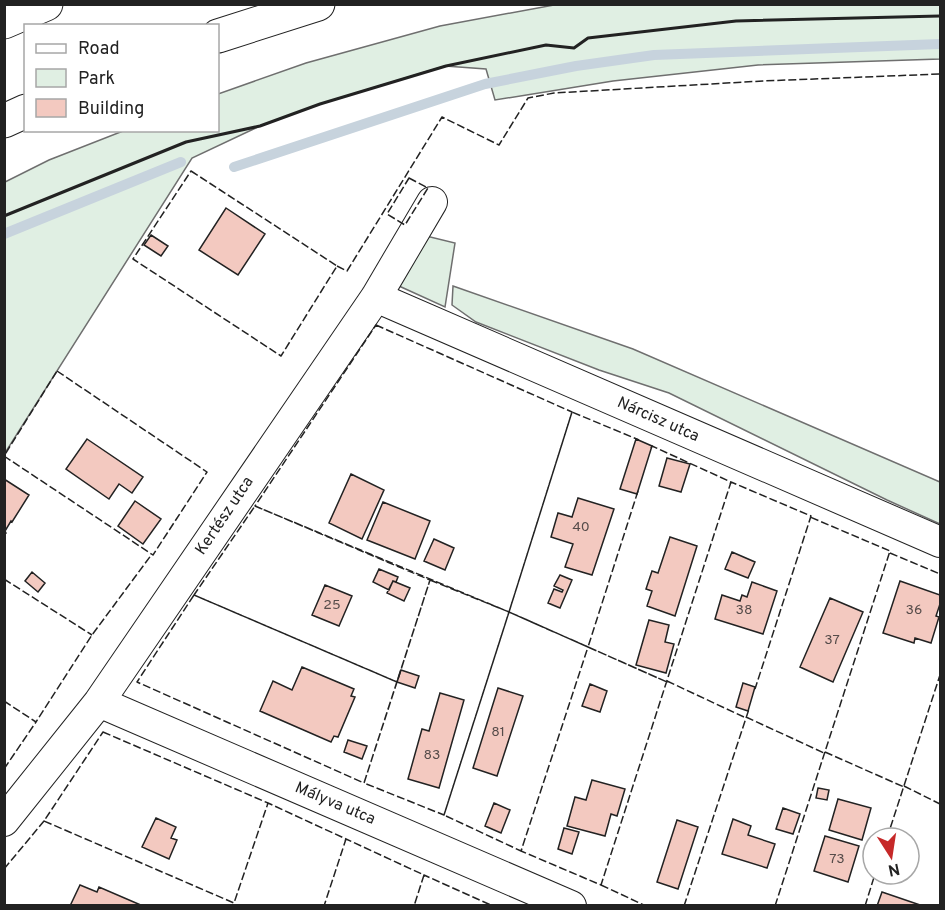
<svg xmlns="http://www.w3.org/2000/svg" width="945" height="910" font-family="Overpass,sans-serif">
<style>
.green{fill:#e0efe3;stroke:#6f6f6f;stroke-width:1.5}
.lines{fill:none;stroke-linecap:round;stroke-linejoin:round}
.stream{stroke:#c7d3dd;stroke-width:10}
.building{fill:#f3c9c0;stroke:#222;stroke-width:1.5}
.street-casing{stroke:#222;stroke-width:32}
.highway-casing{stroke:#222;stroke-width:35}
.street{stroke:#fff;stroke-width:30}
.highway{stroke:#fff;stroke-width:33}
.fence{stroke:#222;stroke-width:1.5;stroke-dasharray:8 3;stroke-linecap:butt}
.wall{stroke:#222;stroke-width:3}
.labels{text-anchor:middle;dominant-baseline:central;stroke-width:4.5;stroke-linejoin:round;paint-order:stroke}
.number-label{font-size:14px;fill:#564c4a}
.street-label{font-size:16px;fill:#222;stroke:#fff}
</style>
<rect width="100%" height="100%" fill="#fff"/>
<path class="green" d="M554,5h386v54l-182,6 -145,16 -118,19 -9,-31 -41,-3 -125,38 -60,22 -68,32 -187,295v-271l44,-22 74,-29 95,-1v-36l88,-31 134,-37z
M418,234l37,9 -10,64 -46,-21z
M453,286l180,63 307,133v42l-53,-24 -218,-107 -70,-23 -123,-48 -24,-17z"/>
<g class="lines">
<path class="stream" d="M234,167l251,-83 91,-18 78,-11 286,-11
M4,234l177,-72"/>
</g>
<path class="building" d="M226,208l39,26 -27,41 -39,-25z
M151,235l17,11 -7,10 -17,-11z
M87,439l56,38 -11,16 -13,-9 -10,15 -43,-30z
M636,439l16,7 -15,48 -17,-5z
M667,458l23,6 -9,28 -22,-6z
M351,474l33,16 -22,49 -33,-16z
M4,479l25,16 -17,27 -1,-1 -6,10 1,2 -2,2z
M578,498l36,11 -22,66 -27,-8 8,-23 -22,-7 7,-24 14,4z
M135,501l26,18 -18,25 -25,-18z
M383,502l47,19 -15,38 -48,-19z
M670,537l27,9 -22,70 -28,-10 5,-15 -6,-2 6,-18 6,2z
M434,539l20,9 -9,22 -21,-9z
M732,552l23,10 -7,16 -23,-9z
M379,569l19,8 -2,5 -3,-1 -4,9 -16,-8z
M32,572l13,11 -7,9 -13,-11z
M560,575l12,5 -12,28 -12,-5 6,-14 8,3 1,-2 -9,-4z
M393,581l17,7 -6,13 -17,-8z
M900,581l40,14v9l-4,12 3,1 -8,26 -16,-5 -1,5 -31,-10z
M752,582l25,9 -14,43 -48,-15 7,-24 18,6 2,-6 5,2z
M325,585l27,11 -13,30 -27,-11z
M830,598l33,14 -30,70 -33,-15z
M649,620l20,5 -4,17 9,2 -8,29 -30,-8z
M302,667l52,22 -3,7 4,1 -17,40 -4,-1 -3,6 -71,-31 13,-30 19,9z
M401,670l18,6 -4,12 -18,-6z
M743,683l12,4 -7,24 -12,-4z
M590,684l17,7 -7,21 -18,-6z
M498,688l25,8 -26,80 -24,-8z
M440,693l24,7 -25,88 -31,-9 14,-50 7,2z
M348,740l19,6 -5,13 -18,-7z
M592,780l33,9 -8,27 -6,-2 -6,22 -38,-10 8,-29 11,3z
M818,788l11,2 -2,10 -11,-2z
M838,799l33,9 -9,32 -33,-10z
M494,803l16,7 -9,23 -16,-7z
M783,808l17,6 -7,20 -17,-5z
M156,818l20,9 -5,11 6,2 -8,19 -27,-12z
M733,819l18,7 -3,9 27,9 -8,24 -45,-14z
M677,820l21,7 -20,62 -21,-7z
M564,828l15,4 -7,22 -14,-5z
M825,836l34,10 -11,36 -34,-11z
M80,885l17,7 2,-5 44,19h-73z
M882,892l41,14h-46z"/>
<g class="lines">
<g class="street-casing">
<path id="street" d="M376,297l564,245
M99,702l472,204
M4,821l95,-119 277,-405 56,-95"/>
</g>
<g class="highway-casing">
<path id="highway" d="M4,22l42,-18
M218,36l100,-32
M4,121l22,-10"/>
</g>
<use href="#street" class="street"/>
<use href="#highway" class="highway"/>
<path class="fence" d="M191,171l146,95 -56,90 -148,-97z
M409,178l19,10 -23,37 -18,-11z
M337,266l10,5 95,-154 57,28 29,-47 26,-5 209,-12 177,-7
M376,325l196,87 -63,200 -254,-106z
M57,371l150,101 -54,83 -149,-99z
M651,448l1,-2 79,36 -130,403 -80,-34 67,-204 79,35
M730,484l1,-2 80,34 -56,173
M638,491l-50,156 79,35
M255,506l175,74 -33,102 -203,-87z
M890,553l50,21
M4,579l88,56
M430,580l79,32 -65,203 -80,-32z
M194,595l203,87 -33,101 -227,-101z
M588,647l-79,-35 63,-200 67,28
M667,681l79,37
M4,701l32,21 56,-87 60,-81
M746,717l78,36
M103,732l165,71 -34,100 -190,-82z
M825,752l79,35
M4,769l32,-47
M904,786l36,18
M267,806l1,-3 78,36 -22,67
M887,838l53,-163
M345,841l1,-2 78,36 -10,31
M522,849l-1,2 -77,-36 65,-203 79,35
M4,869l40,-48 2,1
M424,877v-2l69,31
M601,885l45,21
M684,906l65,-197
M775,906l115,-355 -80,-34
M865,906l10,-32"/>
<path class="wall" d="M4,216l182,-74 74,-16 60,-22 126,-38 100,-21 28,3 14,-10 148,-17 204,-5"/>
</g>
<g class="labels">
<g class="number-label">
<text x="581" y="527">40</text>
<text x="332" y="605">25</text>
<text x="744" y="610">38</text>
<text x="914" y="610">36</text>
<text x="832" y="640">37</text>
<text x="498" y="732">81</text>
<text x="432" y="755">83</text>
<text x="837" y="859">73</text>
</g>
<g class="street-label">
<text transform="translate(658 420) rotate(24)">Nárcisz utca</text>
<text transform="translate(225 516) rotate(-56)">Kertész utca</text>
<text transform="translate(335 804) rotate(23)">Mályva utca</text>
</g>
</g>
<rect width="945" height="910" fill="none" stroke="#222222" stroke-width="12"/>
<rect x="24" y="24" width="195" height="108" fill="#ffffff" stroke="#a7a7a7" stroke-width="1.5"/>
<rect x="36" y="44" width="30" height="9" fill="#ffffff" stroke="#a7a7a7" stroke-width="1.5"/>
<text x="78" y="54" font-size="18" fill="#222222">Road</text>
<rect x="36" y="69" width="30" height="18" fill="#e0efe3" stroke="#a7a7a7" stroke-width="1.5"/>
<text x="78" y="84" font-size="18" fill="#222222">Park</text>
<rect x="36" y="99" width="30" height="18" fill="#f3c9c0" stroke="#a7a7a7" stroke-width="1.5"/>
<text x="78" y="114" font-size="18" fill="#222222">Building</text>
<g transform="translate(891 856) rotate(168)"><circle r="28" fill="#ffffff" stroke="#a7a7a7" stroke-width="1.5"/>
<path d="M0-4.5L10 22L0 15L-10 22Z" fill="#c62828"/>
<text y="-9" font-size="16" font-weight="bold" text-anchor="middle" fill="#222222">N</text>
</g>
</svg>
